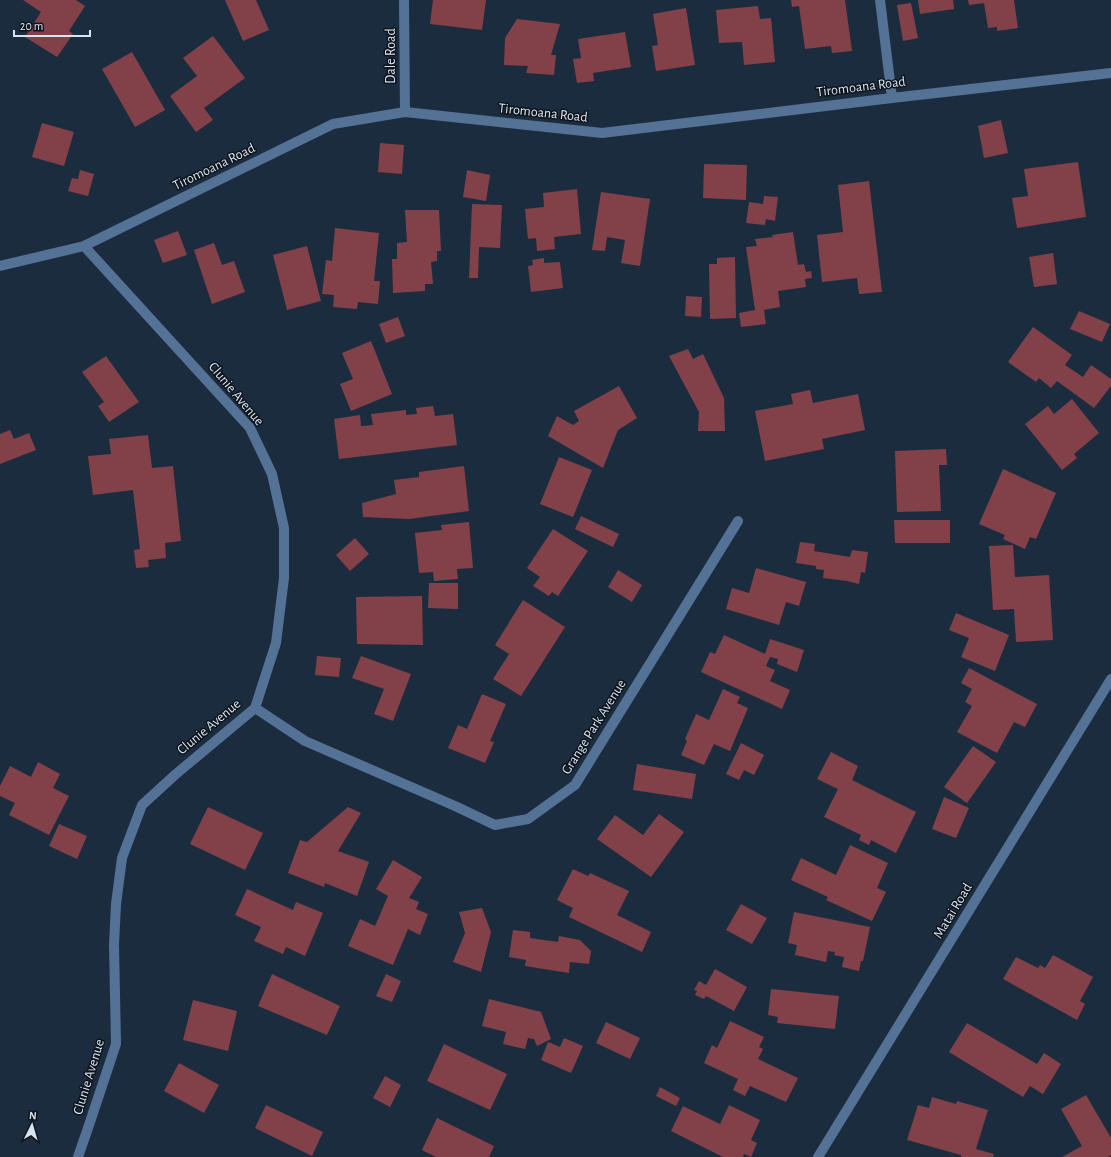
<svg xmlns="http://www.w3.org/2000/svg" width="1111" height="1157" font-family="'Alegreya Sans',sans-serif">
<style>
.building{fill:#824149}
.lines{fill:none;stroke-linecap:round;stroke-linejoin:round}
.minor{stroke:#537296;stroke-width:10}
.labels{text-anchor:middle;dominant-baseline:central;stroke-width:3;stroke-linejoin:round;paint-order:stroke}
.street-label{font-size:14px;fill:#d8e3f0;stroke:#0d141c}
</style>
<rect width="100%" height="100%" fill="#1c2c3f"/>
<path class="building" d="M23,0h53l9,6 -16,25 4,3 -16,23 -32,-20 16,-25z
M225,0h31l13,30 -26,11z
M433,0h53l-4,30 -52,-6z
M791,0h54l7,51 -20,2 -1,-7 -26,3 -6,-43 -7,1z
M918,0h35l1,9 -34,5z
M968,0h46l4,28 -21,3v-4l-9,1 -4,-25 -15,2z
M911,3l7,35 -15,3 -6,-36z
M758,6l2,13 11,-1 4,44 -31,3 -2,-23 -23,1 -3,-33z
M686,8l9,57 -39,6 -4,-25 6,-1 -5,-31z
M517,19l43,5 -9,31h5l-2,20 -28,-2 2,-7 -24,-1 1,-27z
M625,32l6,35 -38,6 1,8 -17,2 -4,-24 8,-1 -3,-19z
M213,36l32,42 -41,30 9,12 -17,12 -26,-36 27,-20 -14,-18z
M132,52l33,58 -30,17 -33,-58z
M1001,120l7,33 -24,5 -6,-32z
M42,123l32,9 -10,34 -32,-9z
M380,143l24,2 -2,29 -24,-2z
M1078,162l8,55 -69,11 -5,-30 16,-2 -4,-27z
M704,164l43,1 -1,35 -43,-2z
M80,170l14,4 -6,22 -20,-5 4,-13 6,1z
M467,170l23,5 -4,26 -23,-4z
M869,181l13,111 -23,2 -2,-16 -35,4 -5,-47 26,-3 -5,-47z
M577,189l4,45 -27,3 1,12 -18,2 -1,-13 -8,1 -3,-30 19,-2 -1,-14z
M601,192l49,7 -10,67 -19,-3 4,-23 -18,-3 -2,14 -13,-1z
M764,196l14,1 -3,24 -9,-2 -1,6 -19,-2 3,-21 14,2z
M472,204l30,1 -2,43 -21,-1 -1,31h-9z
M405,210h34l2,41h-4v10l-6,1 2,22h-8v7l-32,2 -1,-34h5v-16l10,-1z
M335,228l44,5 -5,48h6l-2,23 -20,-2 -1,7 -24,-2 1,-12 -12,-1 4,-34 6,1z
M178,231l9,24 -24,8 -9,-23z
M793,232l5,33 6,-1 2,8 5,-1 1,7 -7,1 1,8 -28,4 2,16 -16,3 2,14 -25,3 -2,-14 16,-3 -9,-63 11,-1 -2,-7 18,-2 -1,-2z
M214,243l8,22 12,-4 11,31 -33,12 -18,-54z
M307,246l14,55 -34,9 -14,-55z
M1053,253l4,31 -23,3 -5,-30z
M735,257l1,61 -26,1 -1,-55h8v-6z
M544,258v5l16,-1 3,26 -32,4 -3,-26 5,-1 -1,-5z
M686,296l16,1 -1,20 -16,-1z
M1079,311l31,13 -8,18 -32,-13z
M398,317l7,19 -19,7 -7,-19z
M1033,327l39,28 -7,10 18,12 8,-12 20,14v7l-17,22 -37,-27 -6,7 -12,-10 -3,4 -28,-20z
M371,341l21,53 -41,17 -11,-27 13,-5 -11,-26z
M688,349l5,10 10,-5 21,44 1,33h-27l1,-19 -30,-56z
M106,356l33,46 -30,20 -11,-16 6,-4 -22,-30z
M619,386l18,32 -19,12 -15,38 -55,-32 9,-20 16,9 6,-4 -5,-10z
M810,390l3,13 45,-9 7,36 -43,9 2,10 -59,12 -10,-50 38,-7 -2,-10z
M1072,399l27,34 -25,21 3,4 -15,12 -37,-46 23,-18 6,8z
M433,406l2,10 18,-2 4,31 -118,14 -5,-40 26,-4 1,11 12,-1 -2,-11 35,-4v5l11,-1 -1,-6z
M10,430l4,9 15,-6 7,17 -36,14v-30z
M148,435l4,33 21,-2 8,75 -16,2 1,15 -18,2 1,7 -13,1 -2,-18 6,-1 -7,-59 -40,5 -5,-39 23,-2 -2,-15z
M946,449l1,16h-8l2,46 -44,1 -2,-61z
M559,457l33,13 -19,47 -33,-13z
M464,466l5,45 -60,8 -46,-2 -1,-14 34,-9 -2,-14 25,-3v-5z
M1003,469l53,24 -20,46 -6,-2 -5,12 -22,-10 2,-4 -26,-11z
M581,516l38,18 -6,13 -38,-18z
M894,520h56v23h-55z
M469,522l4,46 -16,1 1,10 -24,2 -1,-9 -14,1 -4,-40 27,-3 -1,-5z
M553,529l35,22 -30,45 -6,-4 -3,4 -16,-10 7,-9 -13,-9z
M355,538l14,16 -19,17 -14,-16z
M800,542l15,2 -1,7 36,6 2,-7 16,2 -3,21 -4,-1 -2,12 -12,-3 -24,-3 1,-8 -8,-1v-3l-20,-3z
M1013,545l2,32 34,-2 4,65 -37,2 -2,-33 -21,1 -4,-64z
M756,568l50,14 -7,24 -13,-4 -7,23 -53,-16 6,-21 17,5z
M618,570l24,15 -10,17 -24,-15z
M429,583h29v26l-30,-1z
M422,596l1,49 -66,-1 -1,-47z
M523,600l42,27 -44,69 -28,-17 16,-25 -14,-9z
M956,613l53,22 -14,36 -34,-14 8,-19 -20,-8z
M724,635l41,19 5,-15 34,11 -7,22 -20,-8 1,-5 -8,-2 -4,9 9,4 -5,11 20,9 -8,19 -81,-37 9,-20 5,2z
M317,656l24,2 -2,19 -24,-2z
M361,656l50,18 -18,47 -19,-7 10,-25 -32,-11z
M969,668l68,36 -12,23 -11,-5 -17,31 -40,-21 15,-26 -7,-4 7,-13 -11,-6z
M723,689l17,8 -3,6 11,5 -18,43 -16,-7 -10,21 -23,-10 6,-14 -2,-2 11,-25 13,6z
M482,694l24,10 -16,37 4,1 -9,21 -37,-15 10,-23 9,4z
M741,743l23,12 -10,20 -10,-5 -5,10 -13,-6z
M973,746l23,16 -29,41 -23,-16z
M831,752l27,14 -6,14 64,32 -20,41 -25,-13 -2,5 -10,-5 2,-5 -37,-18 14,-28 -21,-10z
M38,762l22,12 -7,14 16,8 -20,39 -40,-20 6,-12 -15,-7v-10l10,-20 21,11z
M637,764l59,10 -4,25 -59,-9z
M944,797l25,11 -13,30 -24,-9z
M208,807l55,26 -18,37 -55,-26z
M348,807l13,6 -23,38 31,11 -12,34 -32,-13 -1,4 -36,-14 12,-33 7,2z
M659,814l25,18 -33,45 -54,-38 18,-24 28,20z
M59,824l28,12 -10,23 -28,-13z
M850,845l38,18 -11,25 9,4 -14,29 -46,-21 2,-3 -37,-17 10,-22 35,17z
M393,860l29,17 -13,21 10,4 -3,7 12,5 -8,21 -12,-6 -15,36 -45,-19 12,-27 15,7 13,-30 -12,-7z
M573,869l15,7 2,-3 39,18 -12,24 34,17 -9,20 -73,-35 4,-9 -16,-8z
M247,889l46,21 3,-8 27,11 -18,43 -19,-9 -3,7 -29,-13 7,-14 -26,-12z
M741,904l26,14 -15,26 -26,-14z
M482,908l9,24 -10,40 -28,-10 12,-29 -6,-21z
M794,912l76,15 -7,34h-2l-2,10 -17,-4 2,-10 -10,-2 1,-3 -7,-1 -2,11 -31,-7 2,-10 -9,-2z
M513,930l17,2v6l28,4 1,-6 21,4 11,11 -2,13 -19,-2 -1,11 -44,-7 1,-6 -17,-3z
M1053,955l40,22 -13,24 5,3 -8,16 -74,-41 13,-22 22,11 2,-3 5,3z
M715,969l32,18 -13,24 -28,-15 -2,3 -9,-4 2,-4 -3,-1 5,-9 7,4z
M272,974l68,32 -13,29 -69,-29z
M386,974l15,7 -9,21 -16,-6z
M771,989l68,7 -4,33 -58,-6 1,-6 -10,-2z
M489,999l52,13 10,27 -14,7 -3,-7 -6,-1 -3,11 -22,-5 3,-12 -24,-6z
M193,1000l44,11 -9,40 -45,-11z
M730,1021l34,16 -5,10 4,2 -5,10 40,19 -12,24 -36,-16 -5,10 -12,-6 5,-11 -34,-16 8,-18 5,3z
M606,1022l34,16 -10,21 -34,-16z
M967,1023l70,41 7,-11 17,11 -18,30 -13,-8 -7,11 -74,-45z
M564,1038l19,8 -12,27 -30,-13 7,-18 12,5z
M444,1044l63,30 -17,36 -63,-29z
M179,1063l40,22 -15,28 -40,-22z
M385,1076l16,9 -11,22 -17,-9z
M660,1087l20,11 -4,8 -20,-10z
M1086,1095l25,43v17l-3,2h-46l20,-11 -21,-37z
M932,1097l24,7 1,-3 31,9 -12,39 18,5 -1,3h-32v-2l-54,-15 11,-35 11,3z
M266,1105l57,27 -11,24 -57,-28z
M729,1105l31,15 -9,20 6,3 -6,14 -7,-3 -1,3h-20l-52,-26 12,-25 37,18z
M437,1118l57,28 -5,11h-53l-14,-7z"/>
<g class="lines">
<path class="minor" d="M404,0l1,112
M880,0l12,98
M0,266l84,-20 249,-122 72,-12 197,21 290,-35 219,-25
M255,708l50,33 150,65 40,19 33,-6 47,-34 163,-264
M78,1157l10,-29 28,-84 -2,-99 2,-41 6,-46 20,-53 34,-31 79,-66 21,-65 8,-65v-50l-12,-54 -22,-46 -166,-182
M818,1157l293,-478"/>
</g>
<g class="labels">
<g class="street-label">
<text transform="translate(391 56) rotate(-90)">Dale Road</text>
<text transform="translate(861 87) rotate(-7)">Tiromoana Road</text>
<text transform="translate(543 113) rotate(6)">Tiromoana Road</text>
<text transform="translate(214 167) rotate(-26)">Tiromoana Road</text>
<text transform="translate(236 394) rotate(50)">Clunie Avenue</text>
<text transform="translate(209 727) rotate(-40)">Clunie Avenue</text>
<text transform="translate(594 727) rotate(-58)">Grange Park Avenue</text>
<text transform="translate(953 911) rotate(-59)">Matai Road</text>
<text transform="translate(89 1077) rotate(-73)">Clunie Avenue</text>
</g>
</g>
<g transform="translate(32 1125) rotate(5)" stroke="#0d141c" stroke-width="3" paint-order="stroke">
<path d="M0-3L7 15L0 10L-7 15Z" fill="#d8e3f0"/>
<text y="-6" font-size="11" font-weight="bold" text-anchor="middle" fill="#d8e3f0">N</text>
</g>
<path d="M14 30v6h76v-6" fill="none" stroke="#d8e3f0" stroke-width="2"/>
<text x="20" y="30" font-size="12" fill="#d8e3f0" stroke="#0d141c" stroke-width="3" paint-order="stroke">20 m</text>
</svg>
